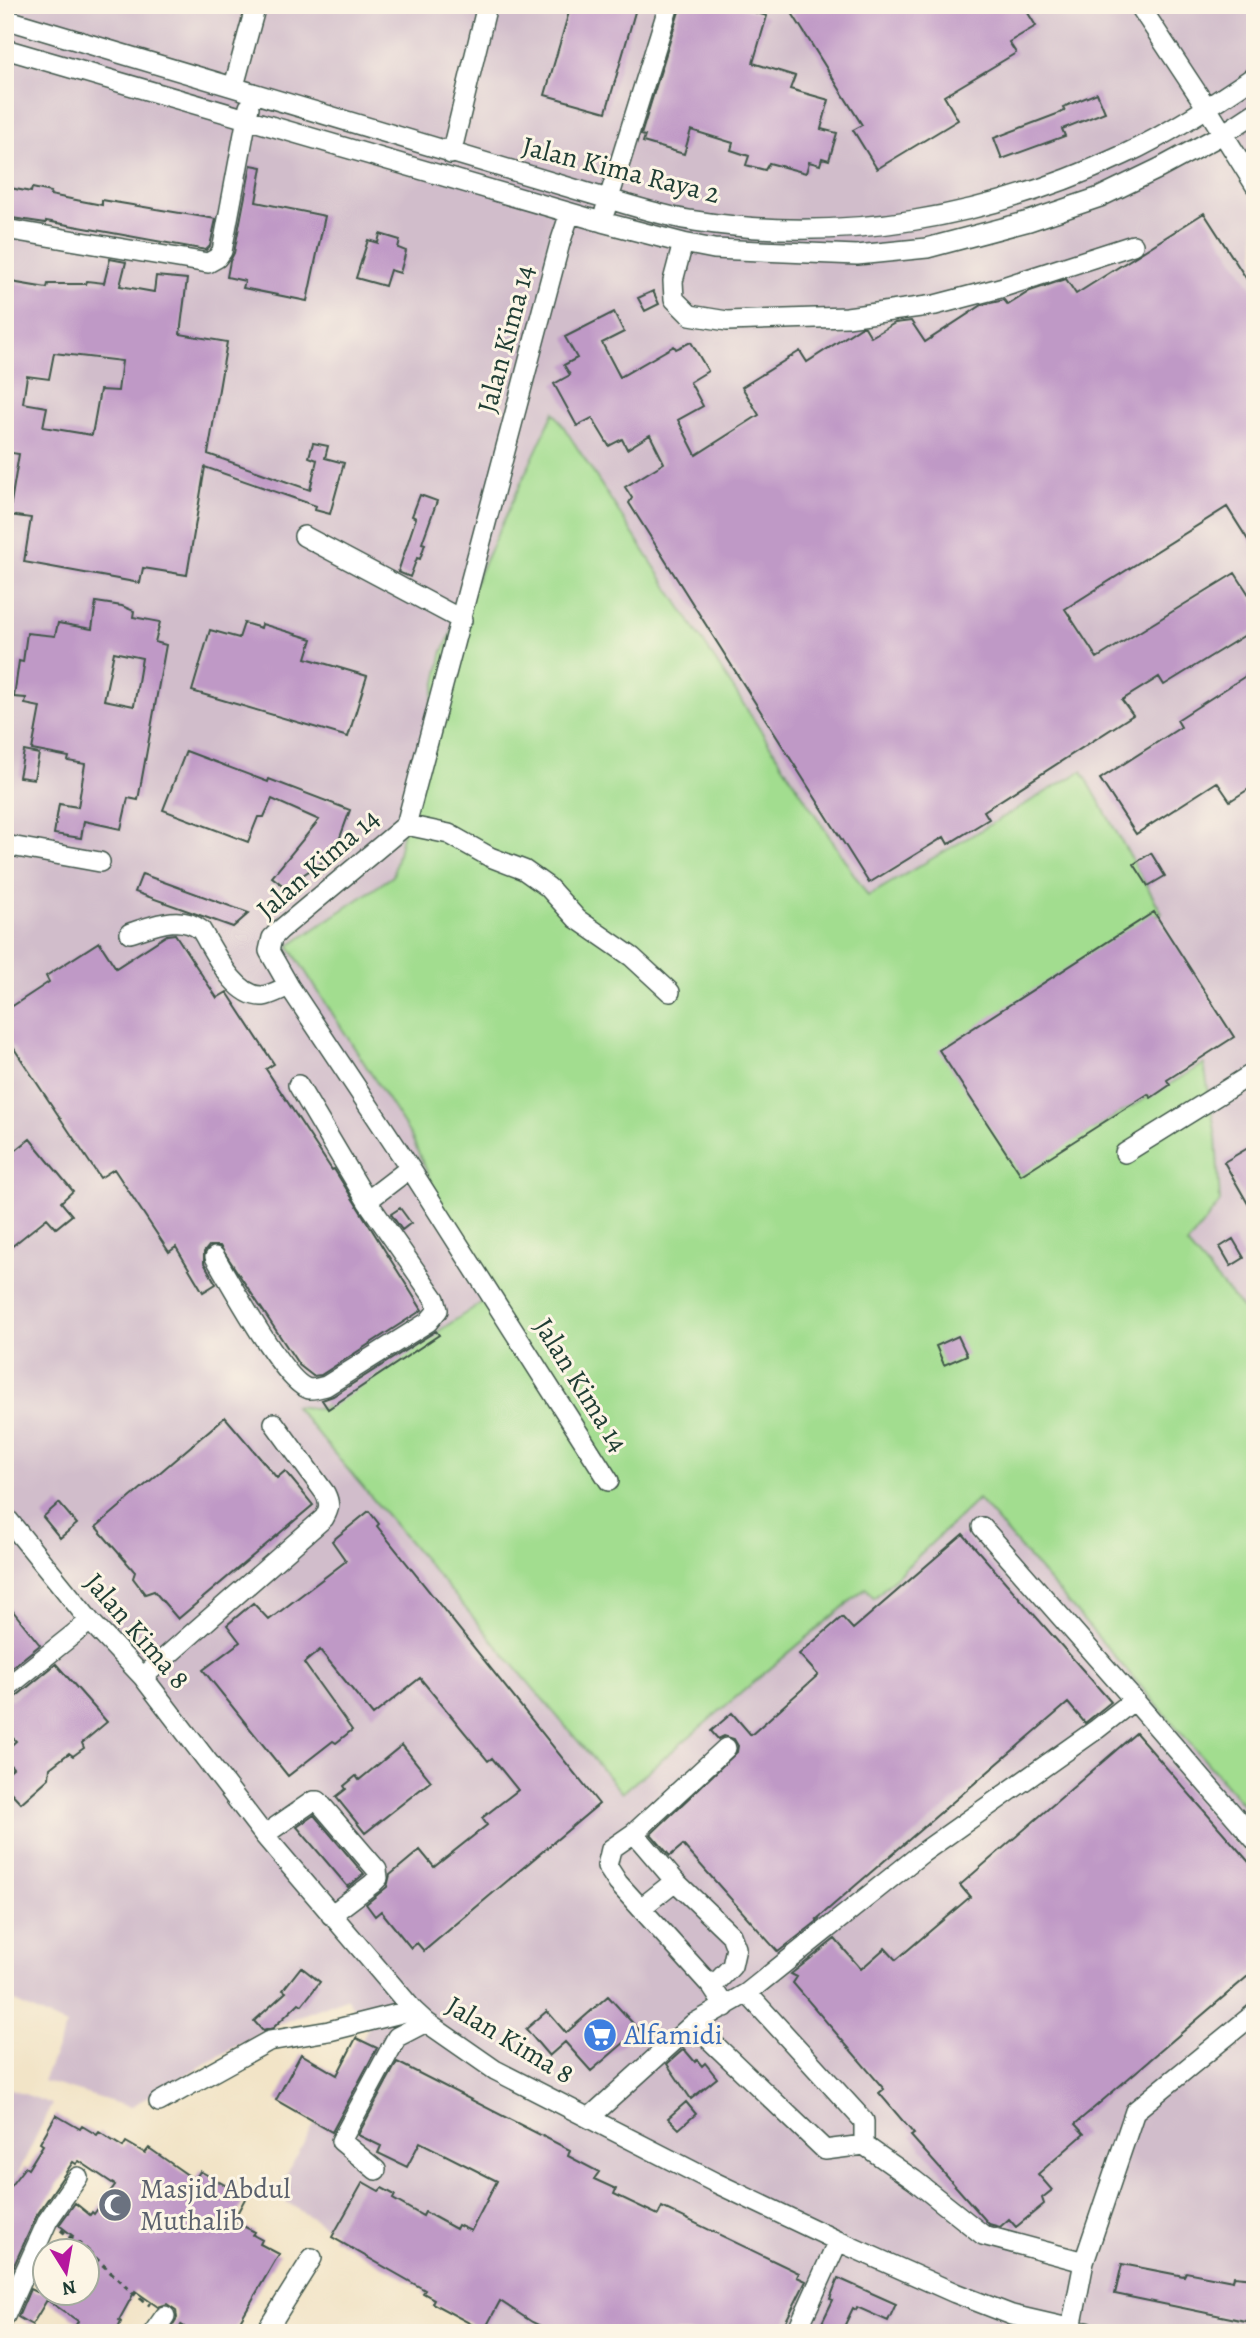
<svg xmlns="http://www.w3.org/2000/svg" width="1260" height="2338" font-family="Alegreya,serif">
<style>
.industrial{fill:#d1bdcb}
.green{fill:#a2dd8f;stroke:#608d62;stroke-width:2}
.building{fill:#bf99c6;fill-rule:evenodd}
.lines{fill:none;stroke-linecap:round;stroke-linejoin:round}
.minor-casing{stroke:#3f564a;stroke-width:22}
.path{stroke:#3f564a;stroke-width:3.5;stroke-dasharray:5 5;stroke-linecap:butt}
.minor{stroke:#fff;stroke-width:19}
.labels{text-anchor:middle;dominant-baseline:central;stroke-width:6;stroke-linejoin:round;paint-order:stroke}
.street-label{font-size:28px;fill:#1f3d34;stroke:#fcf5e5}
.shop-label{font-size:28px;fill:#366cbe;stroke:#fcf5e5;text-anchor:start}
.worship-label{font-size:28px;fill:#5b616d;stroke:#fcf5e5;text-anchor:start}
</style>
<rect width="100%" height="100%" fill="#fcf5e5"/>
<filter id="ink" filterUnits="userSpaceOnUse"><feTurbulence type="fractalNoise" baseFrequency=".0143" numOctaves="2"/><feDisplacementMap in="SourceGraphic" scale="14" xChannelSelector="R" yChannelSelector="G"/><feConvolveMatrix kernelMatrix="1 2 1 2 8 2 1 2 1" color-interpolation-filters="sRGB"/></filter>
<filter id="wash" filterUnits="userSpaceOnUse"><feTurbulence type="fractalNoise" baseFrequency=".00686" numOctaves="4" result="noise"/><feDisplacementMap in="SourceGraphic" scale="28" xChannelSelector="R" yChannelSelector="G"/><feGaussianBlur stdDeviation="1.57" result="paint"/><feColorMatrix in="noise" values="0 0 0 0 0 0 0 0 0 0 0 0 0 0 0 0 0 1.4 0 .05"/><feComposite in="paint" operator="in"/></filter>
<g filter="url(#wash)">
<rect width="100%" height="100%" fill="#f2e4c7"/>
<path class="industrial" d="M5,5h1250v1318l-68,-78 17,-181 -179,106 56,-399 -213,125 -314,-483 -111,238 -50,225 -104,70 122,190 73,165 -163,108 -26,-2 571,181 8,10 104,-100 277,320v515h-760l-220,-138 93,-167 -22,-30 -80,31 -136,78 -87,-26 24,-56 -62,-27z
M5,2087l47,17 -47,96z"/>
<path class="green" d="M554,412l314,484 214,-125 80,142 -211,130 74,126 179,-105 12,73 4,65 -33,43 68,78v495l-277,-319 -104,99 -8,-10 -244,205 -328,-387 27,3 163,-108 -73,-165 -122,-190 104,-70 50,-225z"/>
<g id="blocks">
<path class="building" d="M571,5h66l-31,107 -61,-17z
M681,5h51l35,11 -14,47 42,13 -5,13 39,11 -8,29 16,4 -8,27 -7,-2 -2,7 -11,-3 -3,11 -37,-10 -4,7 -19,-5 3,-9 -18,-6 2,-7 -42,-13 -7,24 -41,-12 2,-6 -4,-1z
M787,5h236l13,21 -27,16 7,11 -72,43 14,24 -81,49 -24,-39 9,-5z
M1097,93l8,19 -43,17 3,7 -63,23 -8,-21 71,-27 -2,-4z
M251,165l11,2 -6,35 69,14 -18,85 -64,-13 2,-7 -18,-4 3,-16 4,-8z
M5,187l26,5 1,-4 19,4 -1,3 52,10v-5l114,19 -6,27 -4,4 -160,-29v2l-41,-6z
M1204,213l51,79v259l-28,-44 -162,102 32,49 138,-85 20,31v25l-91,56 -5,-8 -37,23 11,15 -149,96 5,8 -41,25 -4,-7 -75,46 -240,-380 3,-5 -7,-11 39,-24 -14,-28 -23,14 -5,-10 -13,7 -17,-28 -15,8 -23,-42 16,-9 -6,-10 13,-7 -12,-21 49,-25 10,20 -22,11 18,34 54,-31 2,3 15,-7 17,29 -18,11 13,24 -25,14 18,35 63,-40 -17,-28 58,-36 7,11 54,-35h4l6,10 24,-14 16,-2 14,21 57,-37 22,-5 4,5 22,-14 36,-12 10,15z
M380,234l20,6 -2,8 8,3 -6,22 -10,-3 -5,16 -29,-8 12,-38 10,3z
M110,259l16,3 -6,24 34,6 2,-16 31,3 -7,55 47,8 -19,112 102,36 7,-30 -8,-3 4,-14 15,3 -3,12 19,5 -14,51 -15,-4 1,-4 -111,-39 -18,108 -44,-7 -3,15 -116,-21 7,-44 -22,-3 10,-61 -14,-2v-171l42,7 1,-4h38l1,-3 17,2zM54,353l68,8 -4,30 -18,-1 -8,45 -49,-8 4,-20 -24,-4 4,-27 22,3z
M653,291l6,13 -14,7 -7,-13z
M420,495l17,6 -15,42 3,1 -5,15 -3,-1 -7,19 -12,-5 18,-54 -4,-2z
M96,602l26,4 12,5 -1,6 27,5 -5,20 11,3 -28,155 -10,-2 -7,31 -37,-8 -3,17 -27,-4 5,-30 19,3 7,-43 -17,-3 1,-4 -37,-7 8,-43 -15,-3 1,-6 -12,-1 5,-36 4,1 4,-29 28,3 3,-13 34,6zM114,652l28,6 -8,48 -30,-6z
M244,623l17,5 1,-4 50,15 -6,19 61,18 -19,61 -156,-46 18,-61 29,8z
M1255,670v115l-25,16 -13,-19 -81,52 -36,-55 81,-52 -4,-7z
M24,751l15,3 -5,25 -15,-2z
M186,751l82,31 1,-3 81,31 -16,44 -49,33 -13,-10 47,-57 -47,-21 -8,18h-6l-10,25 -85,-32z
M1151,853l14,23 -17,10 -14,-22z
M142,874l107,39 -16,14 -98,-35z
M1154,912l80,125 -67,43 3,5 -19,13 -3,-4 -127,81 -82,-125z
M175,934l42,64 10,-6 47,72 -8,5 66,101 2,-1 88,141 -101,65 -8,1 -14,-11 -79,-119h-11l-5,6v11l12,21 -13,8 -27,-45 -7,5 -55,-83 -14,9 -95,-143v-24l44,-29 -3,-6 53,-34 17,26 51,-33z
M30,1139l43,52 -12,11 11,13 -16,13 -9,-10 -42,34v-93z
M1255,1144v72l-31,-54z
M400,1208l11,15 -9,7 -11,-16z
M1233,1239l11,19 -13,8 -11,-19z
M436,1331l3,4 -111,74 -6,-9 11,-4z
M958,1336l9,19 -23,10 -8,-19z
M225,1417l52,61 8,-7 28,34 -135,114 -24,-28 -9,3 -12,-16 2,-6 -39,-45z
M59,1503l18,21 -17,14 -17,-21z
M369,1511l10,13 -2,2 222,278 -175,147 -7,-8 -6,5 -30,-37 -6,5 -9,-12 21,-17 3,-12 30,-25 14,17 53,-42 -5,-7 36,-28 -26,-32 -4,3 -68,-83 -47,37 -53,-65 -16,13 48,67 -16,13 -3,-2 -45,35 -85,-106 37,-28 -13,-17 26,-22 16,17 77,-59 -14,-20z
M963,1534l148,168 -26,21 -17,-20 -213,183 -38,33 2,1 -41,32 -95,-107 -13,11 -19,-22 86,-82 1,-6 -4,-7 -10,-3 -6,3 -7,-8 21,-18 19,22 67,-60 -19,-21 43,-37 11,12z
M5,1601l35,44 -35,28z
M56,1664l51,58 -25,21 2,5 -11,8 -4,-3 -19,15 -1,10 -28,25 -16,-17v-11l8,-7 -8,-9v-8l11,-10 -11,-11v-29l8,-2z
M1136,1733l119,136v101l-180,154 9,10 -46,40 14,16 -10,8 2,6 -28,23 -7,-8 -9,8 -11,-3 -78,-88 3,-2 -35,-41 5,-4 -91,-106 4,-6 -6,-3 44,-35 26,30 24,-21 11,12 74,-63 -10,-12z
M402,1745l29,36 -66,52 -29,-36 10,-8 -2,-3 12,-10 3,4z
M314,1815l50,59 -16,13 -51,-60z
M301,1967l19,15 -18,23 -3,-2 -26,25 -10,3 -9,-10 32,-29 -3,-2z
M608,1996l31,34 -48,41 -26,-29 -16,14 -23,-27 21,-18 19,22z
M356,2038l21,10 -45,84 -56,-32 25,-46 36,21z
M684,2049l11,13 2,-2 5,6 3,-3 12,15 -26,21 -24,-35z
M397,2062l173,88 -2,6 31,16 -5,7 22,10 -2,5 44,21 4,-8 137,66 -2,4 9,4 -26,52h-225l-23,-11 -32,-21 -16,30 -52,-28 2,-4 -11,-6 2,-3 -93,-53 31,-55 16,9 3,-3 13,7 -2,4 30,17 2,-4 31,17 2,-4 13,6 26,-50 -77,-39 -13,25 -29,-14 3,-7 -23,-11z
M686,2102l10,12 -17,15 -11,-11z
M56,2115l24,14 2,-3 15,9 2,-3 24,15 3,-5 19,11 4,-5 46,32 5,-9 46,26 -13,24 22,11 -2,3 9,5 -2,4 19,10 -46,79h-65l9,-15 -1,-8 -9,-6 -9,3 -23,-16 -16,29 2,2 -5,11h-44l6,-12 -31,-21 -15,25 -14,-8 12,-28 6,3h52v-42h-26l11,-14 -14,-11 16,-22 15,12 2,-3 2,2 21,-29 -36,-24 -3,3 -3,-2 -36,53 -32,70v-92l20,-26 3,2 15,-24 -3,-2z
M1122,2264l62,12 2,-4 47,9 1,-5 21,2v45l-140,-29z
M838,2278l58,26 -8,17 -31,-14 -1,3 -3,-2 -12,25h-24l16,-33 -3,-1z"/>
</g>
</g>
<g filter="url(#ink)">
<use href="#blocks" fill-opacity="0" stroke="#3f564a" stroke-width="2"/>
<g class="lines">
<g class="minor-casing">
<path id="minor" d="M1139,5l68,103 48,77
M5,19l603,180c29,8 58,18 87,22 148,23 293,-3 428,-66 46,-21 90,-51 132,-79
M5,49l597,173 81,21 31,6 143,6 70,-7 102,-27 71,-24 60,-29 63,-34 32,-21
M234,86l22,-81
M451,154l36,-149
M605,211l64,-206
M570,213l-10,30 -154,582 -126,105 -8,8 -3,13 20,35 121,182 199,313
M5,229l203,34 9,-5 5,-7 27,-144
M683,243l-10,38 1,18 16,16 37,6 120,-4 88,-12 65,-17 133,-43
M304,536l158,84
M406,825l43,9 41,23 34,13 24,17 29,32 55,38 38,35
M5,845l95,17
M130,933c23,-7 50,-20 71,-3 13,21 34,68 62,66 8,-1 18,-7 26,-10
M298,1085l69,116
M1125,1153l130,-81
M215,1257c14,23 71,129 95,132 5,0 12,-2 16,-3l102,-64 10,-12 -3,-11 -68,-98 43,-33
M5,1516l85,105 53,56 121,158 149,175 13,12 69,48 219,112 124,59 117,52 57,22 78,18
M982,1527l152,173
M143,1677l181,-159c6,-10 6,-15 1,-25l-51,-70
M5,1689l85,-68
M634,1833l41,48 56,54 5,13 -4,18 -20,21
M264,1835l49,-34h5l59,69 1,8 -6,6 -41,31
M641,1908l34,-27
M747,1993l175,-140 175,-124 37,-29 121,140
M725,2007l-13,-20 -94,-104 -11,-17 4,-17 23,-16 92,-85
M159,2102l110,-61 60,-10 84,-21
M589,2118l104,-94 132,126 39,-5v-24l-117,-128 -54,31
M864,2145l50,35 69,55 101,27
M376,2170l-35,-29 56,-104 29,-15
M5,2316l43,-96 30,-43
M1071,2329l13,-67 51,-151 120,-98
M153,2333l12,-17
M265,2333l47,-75
M796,2333l42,-92"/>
</g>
<path class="path" d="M61,2230l26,20
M88,2251l45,42 17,12
M180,2325l13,8"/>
<use href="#minor" class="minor"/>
</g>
</g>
<defs>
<g id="supermarket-disc" transform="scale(1.75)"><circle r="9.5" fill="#3f7fe0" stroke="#fcf5e5"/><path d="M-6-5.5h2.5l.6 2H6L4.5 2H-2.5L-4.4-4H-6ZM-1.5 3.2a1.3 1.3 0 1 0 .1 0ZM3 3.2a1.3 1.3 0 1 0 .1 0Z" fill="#fff"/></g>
<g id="mosque-disc" transform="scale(1.75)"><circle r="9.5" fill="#6b7280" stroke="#fcf5e5"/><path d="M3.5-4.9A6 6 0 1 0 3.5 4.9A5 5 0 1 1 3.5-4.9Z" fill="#fff"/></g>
</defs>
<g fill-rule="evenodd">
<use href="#supermarket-disc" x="600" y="2035"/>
<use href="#mosque-disc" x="115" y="2205"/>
</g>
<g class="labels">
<g class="street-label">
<text transform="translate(621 170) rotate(14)">Jalan Kima Raya 2</text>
<text transform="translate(506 339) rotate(-75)">Jalan Kima 14</text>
<text transform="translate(318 864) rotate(-41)">Jalan Kima 14</text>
<text transform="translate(581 1385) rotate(58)">Jalan Kima 14</text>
<text transform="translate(137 1631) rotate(49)">Jalan Kima 8</text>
<text transform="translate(510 2040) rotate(31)">Jalan Kima 8</text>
</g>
<g class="shop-label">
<text x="624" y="2035">Alfamidi</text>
</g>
<g class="worship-label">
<text x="140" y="2189">Masjid Abdul<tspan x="140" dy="32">Muthalib</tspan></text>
</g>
</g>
<rect width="1260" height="2338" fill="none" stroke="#fcf5e5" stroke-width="28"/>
<g transform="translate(66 2272) rotate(169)"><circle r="33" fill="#fcf5e5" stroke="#a4ab9e" stroke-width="2"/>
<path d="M0-5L12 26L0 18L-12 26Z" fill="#b5179e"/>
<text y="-10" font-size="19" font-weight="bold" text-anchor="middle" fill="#1f3d34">N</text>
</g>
</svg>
